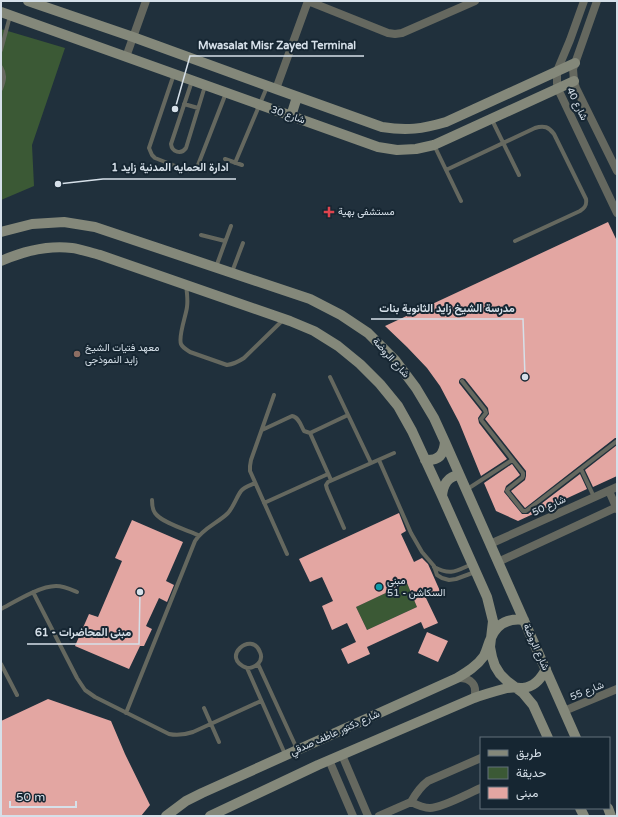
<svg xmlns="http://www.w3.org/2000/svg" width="618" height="817" font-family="'Varela Round',Vazirmatn,sans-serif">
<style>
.green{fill:#3b5935}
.building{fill:#e3a6a2;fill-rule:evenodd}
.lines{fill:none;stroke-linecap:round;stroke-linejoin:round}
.lane{stroke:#65685f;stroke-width:4}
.street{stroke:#65685f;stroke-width:8}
.secondary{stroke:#84887a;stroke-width:10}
.health-dot{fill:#e0444e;stroke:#162632;stroke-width:1.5}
.education-dot{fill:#8d6e63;stroke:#162632;stroke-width:1.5}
.culture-dot{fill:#0f9aa8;stroke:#162632;stroke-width:1.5}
.labels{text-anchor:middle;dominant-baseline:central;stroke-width:4;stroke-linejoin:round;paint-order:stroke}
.street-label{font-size:10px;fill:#d6e0e9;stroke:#162632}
.poi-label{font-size:10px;fill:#d6e0e9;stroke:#162632;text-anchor:start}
.leader{fill:none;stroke:#d6e0e9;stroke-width:1.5}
.callout-dot{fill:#d6e0e9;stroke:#162632;stroke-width:1.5}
.callout-label{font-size:11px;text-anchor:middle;font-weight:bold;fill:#d6e0e9;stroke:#162632;stroke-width:4;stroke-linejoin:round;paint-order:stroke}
</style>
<rect width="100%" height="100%" fill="#20303c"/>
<path class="green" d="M1,29l64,19 -33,97 2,41 -33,14z
M407,583l10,24 -50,23 -11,-23z"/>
<path class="building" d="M608,222l9,19v197h-2l-90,70 -14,-17 14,-11 1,-4v-5l-41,-52 4,-5 -1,-6 -23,-29 -3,-1 -2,1 -1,2v2l23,29 -4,6 1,5 28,36 -26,17 -22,-54 -19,-36 -13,-18 -20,-21 -22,-21z
M617,445v31l-24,11 -8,-17z
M512,464l8,11 -14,11 -2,6 18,22h6l52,-40 7,15 -69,32 -22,-10 -12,-28z
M399,513l7,18 -5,3 13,28 8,-4 6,6 12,27 -14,7 12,25 -14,6 -3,-7 -54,25 3,7 -22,10 -7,-15 15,-7 -9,-19 -15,7 -10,-24 11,-5 -11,-24 -12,5 -11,-23zM407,583l10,24 -50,23 -11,-23z
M132,520l51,22 -17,39 8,4 -7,17 -8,-4 -13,28 6,3 -8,17h-4l-11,23 -54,-23 14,-32 9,3 24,-56 -7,-3z
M427,632l21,9 -10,21 -20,-9z
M48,699l63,22 14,33 25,51 -9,11h-140v-95z"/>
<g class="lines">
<path class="lane" d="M1,50l9,-34
M1,67c5,8 3,14 0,22
M174,74l-25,74 3,7 3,3 33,13c5,0 7,-2 10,-6l28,-72
M192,81l-21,63c1,8 10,11 15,4l19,-62
M184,104l14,4
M492,120l27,55
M434,145l27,56
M225,159l17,6
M235,163l32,-76
M446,170l89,-42c9,-3 14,-1 19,6l32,65c1,6 -1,9 -6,12l-65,30
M201,235l24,6
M216,267l15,-41
M232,272l11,-29
M186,285c1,7 2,15 1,22 -1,9 -9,29 -6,37 2,4 6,6 9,8l37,13c7,-1 11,-3 17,-7l40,-39
M330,377l41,86
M462,381l23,29 1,3 -5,6 1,2 41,52v3l-1,2 -14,11 -1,2 16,20h3l91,-70
M274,395l-23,65 -1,6v5l37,83
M262,430l30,-14c7,1 9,10 12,15l6,2 38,-18
M310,433l21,47
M379,460l32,73 11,19 12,14 3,9 5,3 7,2 7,-1 19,-7
M581,469l13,28
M466,490l46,-30
M152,500c0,5 0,9 3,13 7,10 32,17 43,22
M264,503l64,-29
M344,528l-17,-39 -1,-4 2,-3 66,-29
M434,567c17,9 22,4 38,-3
M33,592l44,86 8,12 10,7 74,37c9,2 15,1 24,-2l68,-31
M1,609c15,-8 39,-23 55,-23 8,0 14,3 21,6
M1,664l16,31
M258,664l39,85
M247,668c9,0 17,-7 13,-16 -8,-22 -41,6 -13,16l38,86
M204,708l15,34
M126,713l69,-172c8,-13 23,-18 33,-28 6,-7 8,-15 13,-22 3,-4 10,-6 14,-8"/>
<path class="street" d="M584,1l-14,39 -13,31v12l1,6 59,124
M597,1l-24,68 1,12 2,7 41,83
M126,57l20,-56
M276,89l32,-88 80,32 7,1 7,-1 73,-32
M609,491l8,18
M490,544l127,-57
M498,562l119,-55
M457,678c14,-1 21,7 17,20
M564,711l53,-22
M342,755l26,61
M481,758l-53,23c-8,6 -12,12 -17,21 6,3 12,6 19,6 12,0 39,-15 51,-20
M329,760l24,56
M379,816l32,-14"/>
<path class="secondary" d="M28,1l105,36 143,52 106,38c25,4 40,2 64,-5l129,-59
M1,12l377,135 19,3 19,-1 18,-4 140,-64
M291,116l6,-19
M1,232l31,-8 32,-2 31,5 215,72 31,16 27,18 27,27 21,28 18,30 11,24 131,296
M1,261c23,-10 46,-16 71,-13 9,1 19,5 28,7l190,66 24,10 24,15 22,18 20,20 18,22 14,25 30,65 45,101 6,24 -3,26 2,10 3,9 5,8 7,7 16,12 10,12 15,33
M425,460c13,1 19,-5 20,-18
M442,496c1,-11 6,-20 17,-21
M580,808l4,8
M608,808l3,8
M166,816l20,-15 16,-8 255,-115c10,-6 20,-12 27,-22 3,-6 4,-12 7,-18 6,-15 18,-20 33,-18
M210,816l108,-51 156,-67c11,-4 22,-7 33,-10 7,-1 10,0 16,0 11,-1 18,-9 23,-19"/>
</g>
<path class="health-dot" d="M327 206h4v4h4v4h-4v4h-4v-4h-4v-4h4z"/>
<circle class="education-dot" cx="77" cy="354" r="4"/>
<circle class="culture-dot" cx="379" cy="587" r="4"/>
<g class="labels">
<g class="street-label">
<text transform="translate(577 104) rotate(64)">شارع 40</text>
<text transform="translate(288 115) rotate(19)">شارع 30</text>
<text transform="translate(391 358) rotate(48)">شارع الروضة</text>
<text transform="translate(549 506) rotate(-24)">شارع 50</text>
<text transform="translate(536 647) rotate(66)">شارع الروضة</text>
<text transform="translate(587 691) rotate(-22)">شارع 55</text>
<text transform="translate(335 733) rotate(-24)">شارع دكتور عاطف صدقي</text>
</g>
<g class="poi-label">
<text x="338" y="212">مستشفى بهية</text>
<text x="85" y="348">معهد فتيات الشيخ<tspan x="85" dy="12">زايد النموذجى</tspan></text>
<text x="387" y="581">مبنى<tspan x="387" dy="12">السكاشن - 51</tspan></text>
</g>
</g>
<path class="leader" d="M175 109L190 56H364M58 184L103 179H236M525 377L523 319H371M140 592L139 644H27"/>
<g class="callout-dot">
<circle cx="175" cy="109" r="4"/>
<circle cx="58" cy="184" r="4"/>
<circle cx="525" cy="377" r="4"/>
<circle cx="140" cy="592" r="4"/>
</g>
<g class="callout-label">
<text x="277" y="49">Mwasalat Misr Zayed Terminal</text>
<text x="170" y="171">ادارة الحمايه المدنية زايد 1</text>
<text x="447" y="312">مدرسة الشيخ زايد الثانوية بنات</text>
<text x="83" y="636">مبنى المحاضرات - 61</text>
</g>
<rect width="618" height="817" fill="none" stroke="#d6e0e9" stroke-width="4"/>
<rect x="480" y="737" width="130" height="72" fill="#162632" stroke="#63707b"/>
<rect x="488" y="750" width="20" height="6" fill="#84887a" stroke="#63707b"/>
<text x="516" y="757" font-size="12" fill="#d6e0e9">طريق</text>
<rect x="488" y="767" width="20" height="12" fill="#3b5935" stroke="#63707b"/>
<text x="516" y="777" font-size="12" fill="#d6e0e9">حديقة</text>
<rect x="488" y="787" width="20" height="12" fill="#e3a6a2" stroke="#63707b"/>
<text x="516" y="797" font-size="12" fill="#d6e0e9">مبنى</text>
<path d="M10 801v6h66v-6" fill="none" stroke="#d6e0e9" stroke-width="2"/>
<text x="16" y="801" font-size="12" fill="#d6e0e9" stroke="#162632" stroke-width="3" paint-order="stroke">50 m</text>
</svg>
